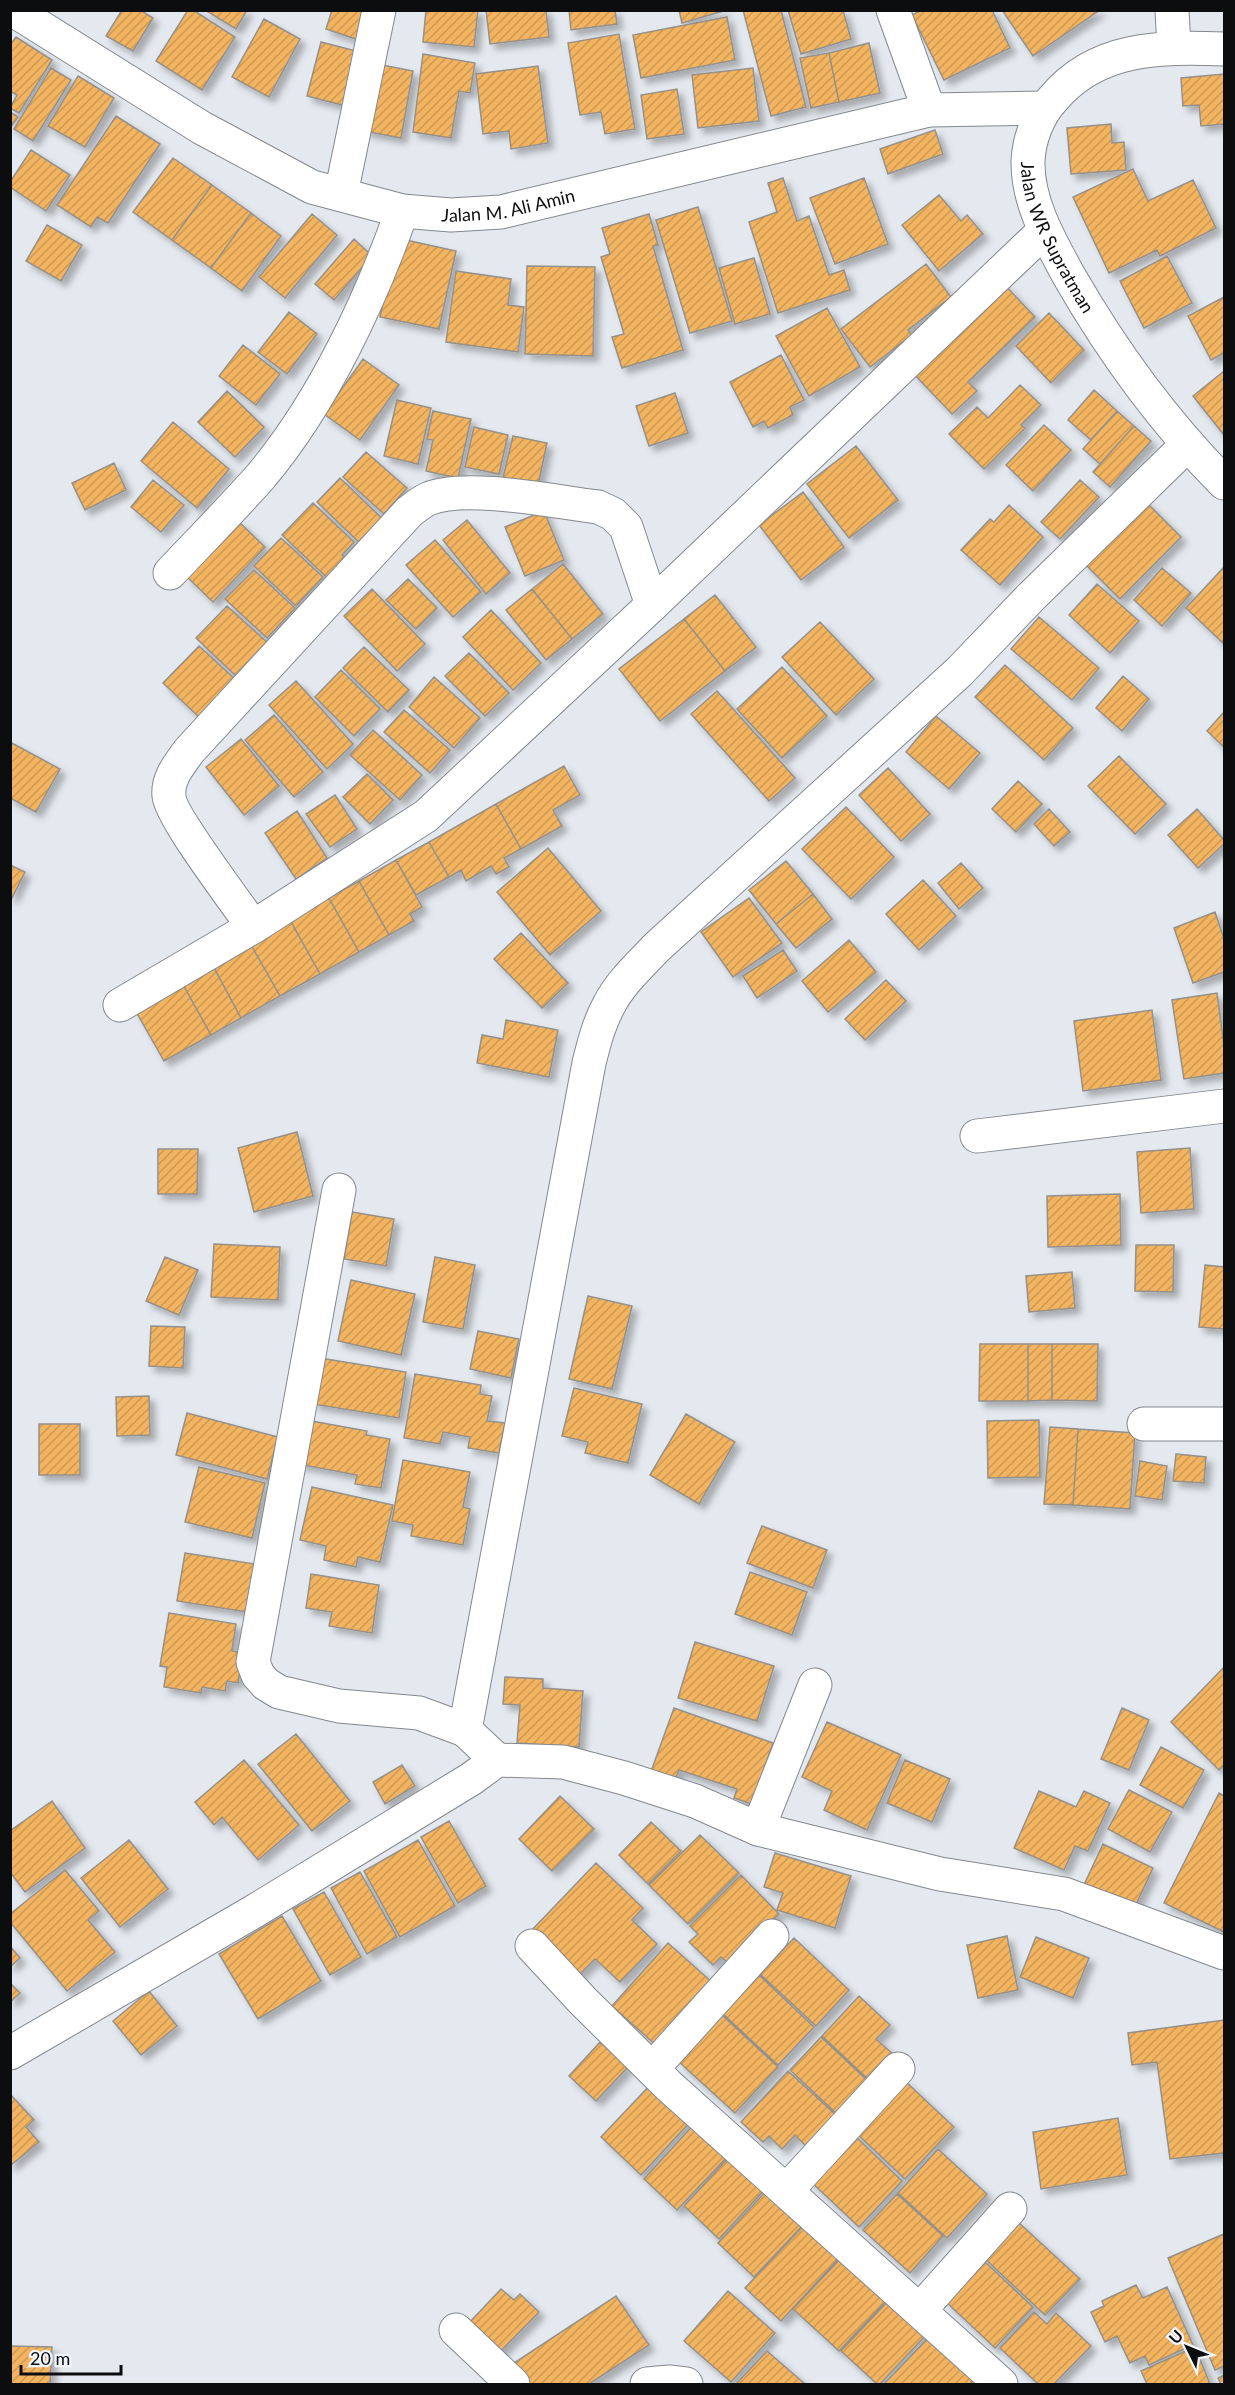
<svg xmlns="http://www.w3.org/2000/svg" width="1235" height="2395" font-family="Lato,sans-serif">
<style>
.building{fill:url(#building-hatch);stroke:#95908a;stroke-width:1.5;filter:url(#shadow)}
.lines{fill:none;stroke-linecap:round;stroke-linejoin:round}
.street-casing{stroke:#83888e;stroke-width:35}
.highway-casing{stroke:#83888e;stroke-width:35}
.street{stroke:#fff;stroke-width:33}
.highway{stroke:#fff;stroke-width:33}
.labels{text-anchor:middle;dominant-baseline:central;stroke-width:4.5;stroke-linejoin:round;paint-order:stroke}
.street-label{font-size:18px;fill:#0c0d0f;stroke:#f1f6fd}
</style>
<defs>
<pattern id="building-hatch" width="6" height="6" patternUnits="userSpaceOnUse" patternTransform="scale(1.5)"><rect width="6" height="6" fill="#f2b461"/><path d="M-1 1l2-2M0 6l6-6M5 7l2-2" fill="none" stroke="#ce9a53"/></pattern>
<filter id="shadow"><feDropShadow dx="5.5" dy="5.5" stdDeviation="3" flood-color="#0004"/></filter>
</defs>
<rect width="100%" height="100%" fill="#e4e9ef"/>
<path class="building" d="M122,10h18l13,8 -20,33 -27,-15z
M188,10h5l42,27 -33,53 -46,-29z
M205,10h42l-11,19z
M332,10h37l-10,30 -33,-11z
M426,10h52l-4,37 -51,-5z
M486,10h60l3,27 -59,7z
M569,10h46l2,14 -46,6z
M679,10h48l-45,13z
M743,10h38l25,97 -35,9z
M788,10h55l8,29 -50,15z
M922,10h70l18,38 -66,32 -32,-65z
M1002,10h98l-67,46z
M727,17l8,43 -94,18 -8,-43z
M264,19l36,20 -31,58 -37,-20z
M619,34l16,95 -30,5 -4,-22 -21,3 -12,-72z
M16,37l36,23 -33,53 -9,-5 7,-13 -7,-4v-46z
M321,42l39,10 -14,54 -39,-10z
M869,43l11,50 -41,9 -10,-49z
M829,53l10,49 -28,6 -11,-50z
M423,54l52,9 -5,30 -11,-2 -8,47 -38,-6z
M377,64l36,7 -12,67 -37,-7z
M538,66l10,77 -37,6 -2,-18 -26,3 -7,-60z
M51,68l20,12 -38,61 -19,-12z
M753,68l6,53 -61,7 -6,-53z
M1224,74v50l-23,2 -2,-21 -16,1 -2,-28z
M78,76l36,22 -29,49 -37,-21z
M677,89l7,45 -37,5 -6,-44z
M10,112l8,5 -8,11z
M116,116l44,28 -52,79 -11,-6 -6,10 -34,-22z
M1111,124l1,19 12,-1 2,28 -55,4 -4,-46z
M935,130l8,24 -55,20 -8,-25z
M31,150l39,25 -24,36 -36,-24v-5z
M173,158l39,27 -40,55 -39,-28z
M1133,169l15,32 45,-21 23,48 -56,28 -3,-6 -48,23 -36,-76z
M783,178l14,43 12,-5 20,59 15,-5 6,20 -72,23 -29,-91 28,-10 -9,-29z
M864,178l24,66 -53,20 -25,-66z
M212,185l39,28 -40,55 -39,-28z
M939,195l22,26 6,-6 16,19 -44,37 -37,-46z
M698,207l34,114 -42,12 -34,-113z
M251,213l30,23 -39,55 -31,-23z
M312,214l25,21 -52,63 -26,-21z
M649,214l9,31 -5,1 30,104 -61,18 -10,-31 12,-3 -23,-77 9,-3 -8,-26z
M47,225l35,20 -21,36 -35,-20z
M397,238l59,13 -17,78 -59,-12z
M354,239l18,17 -38,44 -19,-16z
M1167,256l25,47 -48,25 -24,-47z
M754,258l16,56 -35,10 -16,-56z
M926,264l25,33 -43,33 4,5 -42,32 -29,-38z
M527,266l68,1 -2,89 -68,-2z
M456,271l55,8 -3,26 16,2 -6,45 -72,-10z
M1003,283l32,34 -67,65 9,9 -25,23 -41,-43z
M1224,297v56l-13,7 -23,-44z
M827,308l33,59 -51,29 -33,-60z
M289,312l28,22 -30,40 -29,-22z
M1049,313l35,37 -33,33 -35,-37z
M243,345l37,29 -24,31 -37,-29z
M781,355l23,45 -14,7 3,8 -25,13 -4,-7 -11,6 -23,-45z
M363,359l36,26 -39,55 -36,-26z
M1224,371v64l-31,-39z
M1020,385l21,20 -20,20 4,3 -41,41 -35,-35 28,-27 11,11z
M1094,390l23,21 -26,29 -23,-20z
M227,391l37,36 -29,30 -37,-35z
M675,393l13,40 -39,13 -13,-40z
M397,400l34,8 -13,56 -34,-8z
M433,411l38,8 -13,59 -32,-7 7,-31 -6,-1z
M1117,411l17,15 -34,38 -17,-15z
M173,422l56,47 -32,39 -56,-47z
M1044,425l27,25 -38,41 -27,-26z
M1134,426l17,15 -41,46 -17,-15z
M474,427l34,8 -9,39 -34,-7z
M513,436l34,7 -9,42 -35,-7z
M856,446l42,54 -49,38 -42,-54z
M366,452l41,36 -23,26 -41,-37z
M114,463l12,27 -41,20 -13,-27z
M340,478l50,48 -23,24 -50,-48z
M153,480l31,25 -23,27 -30,-25z
M1080,480l19,17 -39,42 -19,-17z
M803,492l41,55 -43,33 -42,-55z
M1144,500l37,37 -61,62 -37,-37z
M313,503l41,39 -12,13 13,13 -18,19 -55,-52z
M1009,505l34,32 -43,48 -39,-35 29,-31 4,3z
M544,511l20,49 -39,16 -20,-49z
M467,520l43,53 -24,21 -43,-54z
M238,521l27,26 -52,55 -27,-26z
M281,538l42,39 -27,29 -42,-40z
M435,540l46,52 -28,25 -47,-52z
M563,564l40,50 -31,25 -40,-50z
M1224,567v77l-38,-36z
M1162,568l29,25 -29,33 -28,-26z
M254,570l41,38 -28,30 -42,-39z
M408,579l29,29 -21,21 -30,-29z
M1097,584l42,37 -29,32 -41,-38z
M372,589l53,55 -28,27 -53,-55z
M532,589l40,50 -26,21 -40,-50z
M715,595l41,52 -31,24 -41,-52z
M227,606l42,38 -31,34 -42,-40z
M491,610l50,53 -28,27 -50,-53z
M1039,617l60,51 -27,32 -61,-51z
M684,619l41,52 -65,50 -41,-52z
M820,622l54,57 -38,36 -54,-58z
M199,646l38,35 -36,38 -38,-36z
M364,647l45,43 -21,22 -45,-44z
M469,653l40,40 -24,23 -40,-40z
M1005,665l68,63 -29,32 -69,-63z
M782,667l45,49 -45,42 -45,-49z
M341,670l39,39 -26,27 -39,-39z
M1123,676l26,23 -27,32 -26,-23z
M434,677l46,41 -26,30 -45,-41z
M296,681l57,63 -26,25 -58,-64z
M717,691l78,87 -26,23 -78,-87z
M404,710l46,40 -20,23 -46,-41z
M1224,712v35l-17,-16z
M274,715l49,57 -29,25 -49,-57z
M936,716l44,37 -31,36 -43,-37z
M373,730l49,45 -22,25 -50,-45z
M241,739l38,47 -35,29 -38,-48z
M10,742l50,27 -24,43 -26,-14z
M1119,756l47,48 -31,30 -47,-48z
M564,766l16,29 -27,15 9,16 -41,23 -25,-45z
M888,768l42,46 -29,27 -42,-46z
M367,774l26,26 -23,24 -27,-27z
M1018,781l24,23 -26,28 -24,-23z
M335,795l22,34 -27,18 -24,-33z
M496,804l25,45 -17,9 5,9 -13,7 -5,-8 -25,15 -5,-11 -12,7 -20,-35z
M846,807l48,50 -43,42 -49,-50z
M1049,809l21,23 -16,14 -20,-22z
M1197,809l27,31v4l-26,24 -30,-33z
M297,811l30,47 -31,21 -31,-46z
M429,842l20,35 -33,18 -20,-35z
M548,848l53,63 -51,44 -53,-63z
M396,860l26,47 -12,7 4,7 -25,14 -30,-54z
M786,861l27,33 -37,30 -27,-34z
M961,863l22,25 -24,21 -21,-26z
M10,865l15,7 -13,26 -2,-1z
M923,880l33,36 -37,34 -33,-36z
M359,881l30,54 -30,17 -30,-54z
M813,894l19,25 -36,29 -20,-24z
M329,898l30,54 -39,22 -30,-54z
M749,898l33,45 -49,34 -32,-45z
M1215,912l9,27v33l-31,11 -19,-55z
M290,920l30,54 -40,22 -30,-53z
M521,933l47,50 -26,25 -48,-49z
M849,940l27,32 -48,40 -26,-31z
M250,943l30,53 -39,22 -29,-54z
M783,950l14,21 -40,27 -14,-22z
M212,964l29,54 -30,17 -30,-54z
M886,980l20,21 -41,39 -20,-21z
M181,981l30,54 -47,26 -30,-53z
M1217,993l7,53v27l-40,6 -12,-79z
M1152,1010l9,70 -78,11 -9,-70z
M506,1020l52,10 -9,47 -72,-14 5,-28 21,4z
M297,1132l16,64 -59,16 -16,-64z
M1190,1148l4,61 -53,4 -4,-61z
M158,1149h40l-1,45h-39z
M1120,1194l1,51 -73,2 -1,-51z
M352,1212l42,7 -8,47 -42,-7z
M214,1244l66,3 -2,53 -67,-3z
M1136,1245h38l-1,47 -38,-1z
M165,1257l33,13 -19,45 -33,-14z
M435,1257l40,8 -12,64 -40,-7z
M1205,1265l19,2v62l-25,-2z
M1072,1272l3,36 -46,4 -3,-36z
M351,1280l64,14 -14,61 -63,-14z
M588,1296l44,10 -20,83 -43,-10z
M151,1326l34,1 -2,41 -34,-2z
M478,1331l41,8 -8,39 -41,-9z
M980,1344h48v57h-49z
M1028,1344h24v56l-24,1z
M1052,1344h46l-1,57 -45,-1z
M320,1358l86,14 -7,46 -86,-14z
M415,1374l66,11 -1,9 12,2 -5,25 18,2 -6,30 -31,-5 2,-11 -27,-5 -3,12 -36,-6z
M574,1388l68,16 -14,59 -43,-10 3,-11 -26,-6z
M149,1396l1,39 -33,1 -1,-39z
M187,1413l91,24 -11,42 -91,-24z
M686,1414l49,28 -36,62 -49,-29z
M306,1420l61,11 -1,4 24,4 -9,49 -26,-4 2,-9 -59,-11z
M1039,1420l1,57 -52,1 -1,-57z
M39,1424h41v51h-41z
M1050,1427l28,2 -5,76 -29,-1z
M1078,1429l57,4 -5,76 -57,-4z
M1176,1454l30,3 -2,26 -31,-2z
M403,1460l67,12 -7,35 7,2 -7,36 -52,-9 2,-11 -21,-4z
M1140,1461l27,5 -5,34 -27,-4z
M199,1467l66,16 -13,55 -67,-16z
M312,1487l81,18 -13,57 -22,-5 -2,10 -32,-7 2,-14 -26,-6z
M762,1526l65,24 -14,38 -66,-25z
M185,1553l70,11 -8,48 -70,-11z
M750,1572l57,20 -15,43 -57,-21z
M311,1574l68,11 -7,48 -43,-7 3,-14 -26,-4z
M169,1613l67,11 -4,27 11,2 -5,30 -11,-2 -2,10 -23,-4 -1,6 -37,-6 3,-20 -7,-1z
M695,1642l79,24 -17,55 -79,-23z
M1224,1667v98l-5,5 -48,-48z
M505,1677l38,2v9l40,3 -4,56 -62,-4 3,-38 -17,-1z
M674,1708l99,35 -21,61 -18,-6 3,-9 -58,-19 -6,15 -24,-8z
M1122,1708l27,12 -20,50 -28,-11z
M827,1722l74,33 -34,75 -43,-20 8,-19 -30,-14z
M296,1734l54,67 -38,30 -54,-67z
M1161,1747l43,23 -21,38 -43,-23z
M244,1760l55,65 -41,35 -36,-43 -8,8 -19,-23z
M905,1760l45,19 -18,43 -45,-19z
M402,1765l13,21 -30,18 -12,-22z
M1129,1790l43,22 -22,40 -42,-23z
M1039,1791l37,16 8,-16 26,12 -22,48 -13,-5 -11,24 -50,-22z
M1219,1793l5,3v136l-60,-29z
M560,1796l34,33 -42,42 -33,-32z
M52,1801l33,47 -60,44 -15,-20v-41z
M449,1821l37,65 -28,17 -37,-66z
M651,1822l30,29 -33,33 -29,-29z
M700,1835l39,38 -51,51 -39,-39z
M129,1840l39,49 -48,38 -39,-49z
M418,1840l37,66 -55,31 -36,-66z
M1103,1844l50,24 -20,43 -50,-24z
M775,1853l76,23 -16,52 -58,-18 6,-17 -19,-6z
M596,1863l47,45 -11,12 25,24 -37,38 -25,-23 -17,17 -47,-45z
M65,1870l34,41 -11,9 27,32 -48,39 -57,-69v-8z
M360,1872l37,65 -30,17 -36,-66z
M741,1875l38,39 -50,50 -8,-7 -8,8 -24,-23 9,-8 -8,-8z
M324,1892l37,65 -31,18 -37,-66z
M282,1916l39,65 -63,38 -39,-65z
M1007,1936l11,54 -40,8 -11,-53z
M1036,1937l53,21 -16,40 -53,-21z
M794,1938l55,52 -33,36 -56,-52z
M668,1943l46,41 -56,63 -46,-41z
M10,1946l10,12 -10,9z
M759,1975l55,52 -36,38 -55,-51z
M10,1983l10,10 -10,9z
M149,1991l28,35 -36,29 -28,-34z
M859,1996l31,29 -14,14 18,16 -24,26 -48,-45z
M722,2015l56,52 -43,46 -56,-51z
M1224,2020v133l-54,6 -13,-97 -25,3 -4,-32z
M821,2037l48,45 -31,33 -48,-45z
M600,2042l28,25 -32,34 -27,-25z
M788,2071l48,44 -29,32 -12,-12 -13,14 -13,-13 -6,6 -22,-20z
M904,2080l50,47 -49,52 -50,-47z
M652,2083l40,37 -51,55 -40,-38z
M10,2094l24,26 -8,7 13,15 -29,24z
M1118,2118l9,57 -86,14 -8,-57z
M695,2123l34,32 -52,55 -33,-31z
M852,2133l50,48 -43,46 -51,-48z
M938,2149l49,45 -40,44 -49,-45z
M731,2155l35,33 -47,51 -35,-33z
M768,2189l37,34 -51,54 -36,-34z
M897,2194l46,42 -33,37 -47,-43z
M1017,2221l63,58 -35,36 -62,-58z
M806,2223l35,33 -60,65 -36,-33z
M1224,2234v132l-9,4 -47,-112z
M842,2257l46,42 -49,52 -46,-42z
M983,2260l50,47 -38,41 -50,-47z
M1136,2285l7,13 24,-11 26,58 -44,20 -4,-9 -15,7 -13,-27 -12,6 -14,-30 13,-6 -2,-5z
M501,2289l13,11 6,-6 19,18 -40,41 -30,-30z
M728,2291l47,42 -44,49 -47,-41z
M616,2296l33,49 -60,39h-61l-14,-21z
M889,2300l37,35 -46,49h-3l-36,-33z
M1034,2312l13,12 9,-11 35,33 -37,38h-16l-38,-36z
M929,2337l45,42 -4,5h-86z
M10,2346l42,1 -2,37h-40z
M1195,2347l15,37h-63l-6,-13z
M767,2351l38,33h-69z
M1224,2375v9h-3l-3,-6z"/>
<g class="lines">
<g class="street-casing">
<g id="street">
<path id="s1" d="M13,10l189,118 110,59 90,24 49,4 50,-3 428,-102 115,-2"/>
<path d="M893,10l36,100"/>
<path d="M1172,10l2,37"/>
<path d="M341,194l38,-184"/>
<path d="M170,573c30,-32 62,-64 91,-97 62,-74 109,-174 141,-265"/>
<path d="M253,927c-15,-23 -83,-111 -84,-131 -2,-18 11,-32 20,-45l220,-239c5,-4 12,-10 19,-13 37,-16 128,3 170,8l15,7 13,13 26,78"/>
<path d="M120,1005l133,-78 173,-111 226,-211 392,-374"/>
<path d="M977,1136l247,-30"/>
<path d="M339,1190l-86,472 5,13 8,9 13,8 60,14 80,7 46,17"/>
<path d="M1144,1424h80"/>
<path d="M497,1760l-32,-30 124,-667c5,-20 10,-40 20,-58 11,-22 31,-40 48,-58l302,-275 73,-76 155,-151"/>
<path d="M758,1829l57,-144"/>
<path d="M532,1946l51,55 86,85 332,298"/>
<path d="M10,2053l243,-141 218,-133 26,-19 66,2 61,16 71,23 63,28 182,45 124,20 160,59"/>
<path d="M652,2069l120,-133"/>
<path d="M787,2190l111,-121"/>
<path d="M920,2310l90,-101"/>
<path d="M456,2330l57,54"/>
<path d="M647,2384l22,-2 17,2"/>
</g>
</g>
<g class="highway-casing">
<g id="highway">
<path id="s2" d="M1224,49c-63,-2 -127,-3 -171,50 -15,16 -24,40 -25,62 -1,41 22,80 41,115 43,75 94,145 155,207"/>
</g>
</g>
<use href="#street" class="street"/>
<use href="#highway" class="highway"/>
</g>
<g class="labels">
<g class="street-label">
<text stroke="none"><textPath href="#s1" startOffset="548">Jalan M. Ali Amin</textPath></text>
<text stroke="none"><textPath href="#s2" startOffset="336">Jalan WR Supratman</textPath></text>
</g>
</g>
<rect width="1235" height="2395" fill="none" stroke="#0c0d0f" stroke-width="24"/>
<g transform="translate(1187 2347) rotate(313)" stroke="#f1f6fd" stroke-width="4.5" paint-order="stroke">
<path d="M0-4.5L10 22L0 15L-10 22Z" fill="#0c0d0f"/>
<text y="-9" font-size="16" font-weight="bold" text-anchor="middle" fill="#0c0d0f">U</text>
</g>
<path d="M21 2365v9h100v-9" fill="none" stroke="#0c0d0f" stroke-width="3"/>
<text x="30" y="2365" font-size="18" fill="#0c0d0f" stroke="#f1f6fd" stroke-width="4.5" paint-order="stroke">20 m</text>
</svg>
